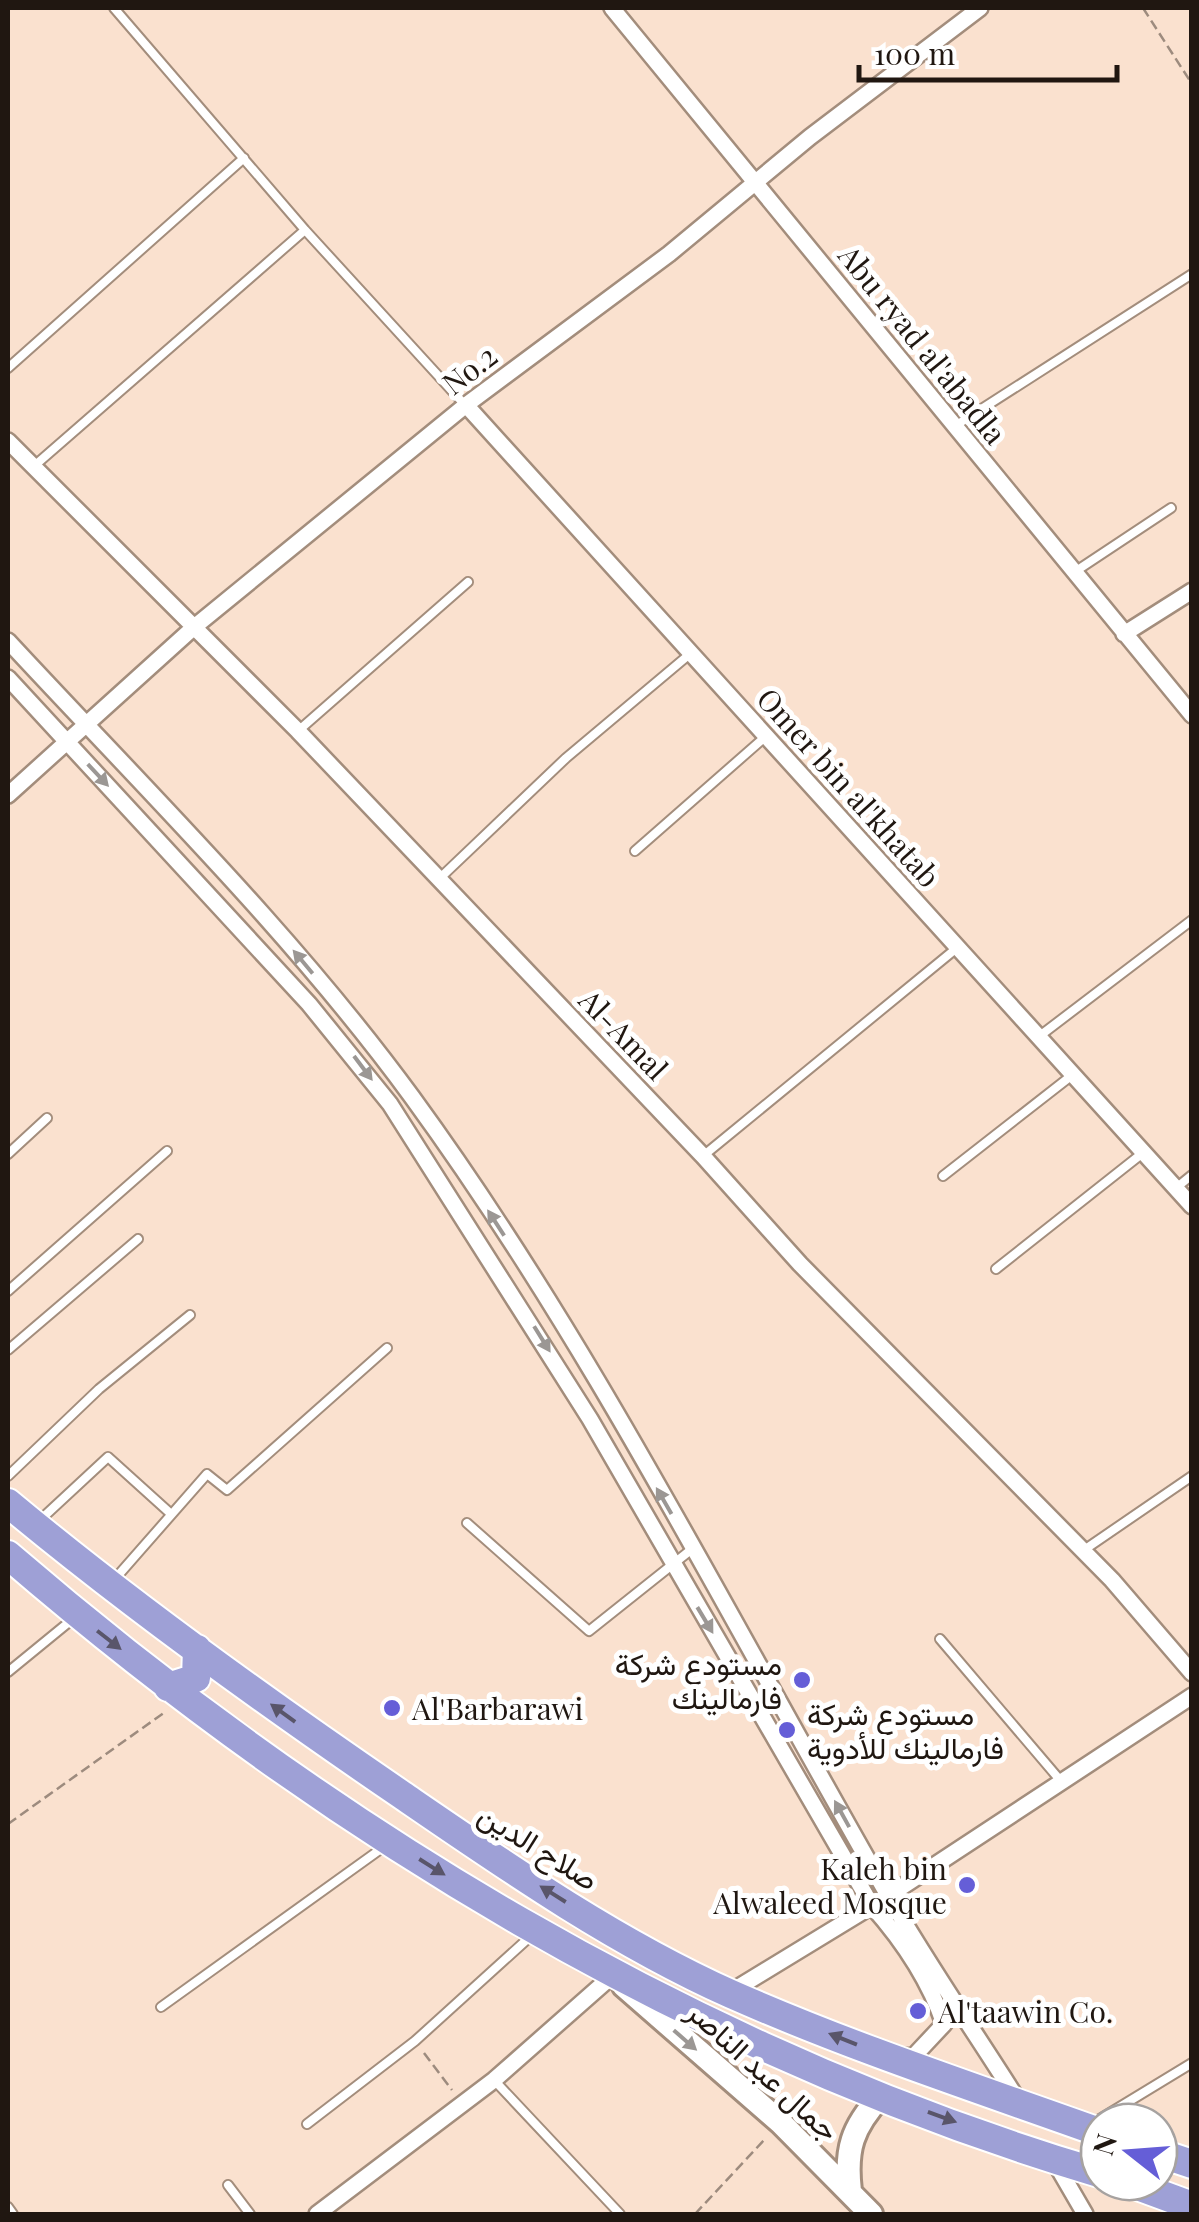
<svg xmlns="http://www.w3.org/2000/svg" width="1199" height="2222" font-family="'Playfair Display',Vazirmatn,serif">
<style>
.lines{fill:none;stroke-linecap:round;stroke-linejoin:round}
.service-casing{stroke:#a38d7c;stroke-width:12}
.minor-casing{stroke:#a38d7c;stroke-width:20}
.secondary-casing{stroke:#a38d7c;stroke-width:28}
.trunk-casing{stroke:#fff;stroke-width:32}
.path{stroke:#9d8b7e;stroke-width:2.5;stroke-dasharray:10 5;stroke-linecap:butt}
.service{stroke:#fff;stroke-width:8}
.minor{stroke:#fff;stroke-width:15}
.secondary{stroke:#fff;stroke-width:22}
.trunk{stroke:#9ea0d6;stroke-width:28}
.oneway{fill:#9b9794}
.oneway2{fill:#59556a}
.poi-dot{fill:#655ed7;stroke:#fff;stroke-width:4}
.labels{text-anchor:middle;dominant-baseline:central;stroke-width:10;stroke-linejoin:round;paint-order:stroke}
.street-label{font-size:30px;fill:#201711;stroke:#fff}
.poi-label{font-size:30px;fill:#201711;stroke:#fff;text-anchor:start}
</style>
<rect width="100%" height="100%" fill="#fae1cf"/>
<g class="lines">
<g class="service-casing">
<path id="service" d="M114,8l191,222 160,175
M8,368l236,-210
M955,426l237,-152
M33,467l272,-237
M1076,571l95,-63
M298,731l170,-149
M635,851l130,-114
M439,879l127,-121 125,-105
M1037,1038l155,-118
M8,1154l39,-36
M703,1156l255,-209
M943,1176l128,-100
M1176,1188l16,-13
M996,1269l148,-117
M8,1291l159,-140
M8,1350l130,-111
M8,1476l91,-87 91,-74
M38,1522l70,-65 62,56
M467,1523l122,108 103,-82
M1084,1550l108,-74
M114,1580l93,-106 20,16 160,-142
M940,1639l120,141
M8,1672l66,-54
M161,2007l224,-161
M494,2080l126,134
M1095,2122l97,-59
M307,2124l108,-83 117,-106
M228,2185l22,29
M8,2207l5,7"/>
</g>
<g class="minor-casing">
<path id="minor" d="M612,8l580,707
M466,405l726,801
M8,441l290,290 405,425 97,108 312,316 80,93
M1124,634l68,-43
M8,641c137,148 284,292 404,456 181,248 320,527 473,793 41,72 90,142 134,212
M8,678l301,326 81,100 200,315 282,487c31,35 57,73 72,118l-30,32 -14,1
M8,795l185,-167 273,-223 203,-151 141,-117 170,-129
M729,1993l159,-97 304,-200
M1053,2159l32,55
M317,2214l177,-134 118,-104"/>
</g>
<g class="secondary-casing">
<path id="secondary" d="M624,1986l157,137 90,91
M850,2191c-5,-41 2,-64 31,-95"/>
</g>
<g class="trunk-casing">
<path id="trunk" d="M8,1503c125,104 259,200 394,292 105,72 213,147 329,199 120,53 245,94 368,138
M8,1555c319,275 685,497 1091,618
M168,1687l28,-9 1,-29
M1159,2153l33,11
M1127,2182l65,24"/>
</g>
<path class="path" d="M1143,8l49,76
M8,1824l157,-112
M424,2053l28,37
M695,2214l71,-76"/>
<use href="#service" class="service"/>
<use href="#minor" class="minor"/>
<use href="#secondary" class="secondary"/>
<use href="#trunk" class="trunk"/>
</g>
<defs><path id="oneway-solid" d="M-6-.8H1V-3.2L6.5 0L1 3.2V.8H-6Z" transform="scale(2.5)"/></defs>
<g class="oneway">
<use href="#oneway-solid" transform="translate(98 775) rotate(47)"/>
<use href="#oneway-solid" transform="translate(303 962) rotate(-130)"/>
<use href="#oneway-solid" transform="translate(363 1068) rotate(53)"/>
<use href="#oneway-solid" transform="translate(496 1223) rotate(-123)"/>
<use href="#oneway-solid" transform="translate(542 1339) rotate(58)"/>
<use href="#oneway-solid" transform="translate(664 1501) rotate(-120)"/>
<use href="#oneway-solid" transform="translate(705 1620) rotate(59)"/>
<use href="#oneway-solid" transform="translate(842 1814) rotate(-119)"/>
<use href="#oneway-solid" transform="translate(685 2040) rotate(41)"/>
</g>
<g class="oneway2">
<use href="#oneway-solid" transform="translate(109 1640) rotate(38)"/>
<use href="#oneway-solid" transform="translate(283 1713) rotate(-144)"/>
<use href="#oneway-solid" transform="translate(432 1867) rotate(32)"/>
<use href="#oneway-solid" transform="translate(553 1894) rotate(-148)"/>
<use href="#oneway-solid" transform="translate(843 2039) rotate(-158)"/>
<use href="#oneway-solid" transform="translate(942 2117) rotate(20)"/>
</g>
<g class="poi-dot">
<circle cx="802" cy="1680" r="10"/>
<circle cx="392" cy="1708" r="10"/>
<circle cx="787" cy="1730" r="10"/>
<circle cx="967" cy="1885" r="10"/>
<circle cx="918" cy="2011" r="10"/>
</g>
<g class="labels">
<g class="street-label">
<text transform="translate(923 344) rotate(51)">Abu ryad al'abadla</text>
<text transform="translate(469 369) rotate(-38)">No.2</text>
<text transform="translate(849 787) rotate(48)">Omer bin al'khatab</text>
<text transform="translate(624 1034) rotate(46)">Al-Amal</text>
<text transform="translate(539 1846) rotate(32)">صلاح الدين</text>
<text transform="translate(764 2070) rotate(42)">جمال عبد الناصر</text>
</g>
<g class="poi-label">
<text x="782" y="1663" text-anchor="end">مستودع شركة<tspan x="782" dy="34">فارمالينك</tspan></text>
<text x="412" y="1708">Al'Barbarawi</text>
<text x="807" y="1713">مستودع شركة<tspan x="807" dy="34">فارمالينك للأدوية</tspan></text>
<text x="947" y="1868" text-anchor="end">Kaleh bin<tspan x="947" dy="34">Alwaleed Mosque</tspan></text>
<text x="938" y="2011">Al'taawin Co.</text>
</g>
</g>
<rect width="1199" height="2222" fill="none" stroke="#201711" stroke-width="20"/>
<g transform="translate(1129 2152) rotate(287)"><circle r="48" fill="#ffffff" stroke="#a6a2a0" stroke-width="2.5"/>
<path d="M0-8L18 38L0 25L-18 38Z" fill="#655ed7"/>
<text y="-15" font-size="28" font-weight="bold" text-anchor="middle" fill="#201711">N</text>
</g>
<path d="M859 65v15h258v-15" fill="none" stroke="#201711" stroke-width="5"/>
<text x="874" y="65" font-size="30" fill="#201711" stroke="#ffffff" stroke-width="8" paint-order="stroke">100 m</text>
</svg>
